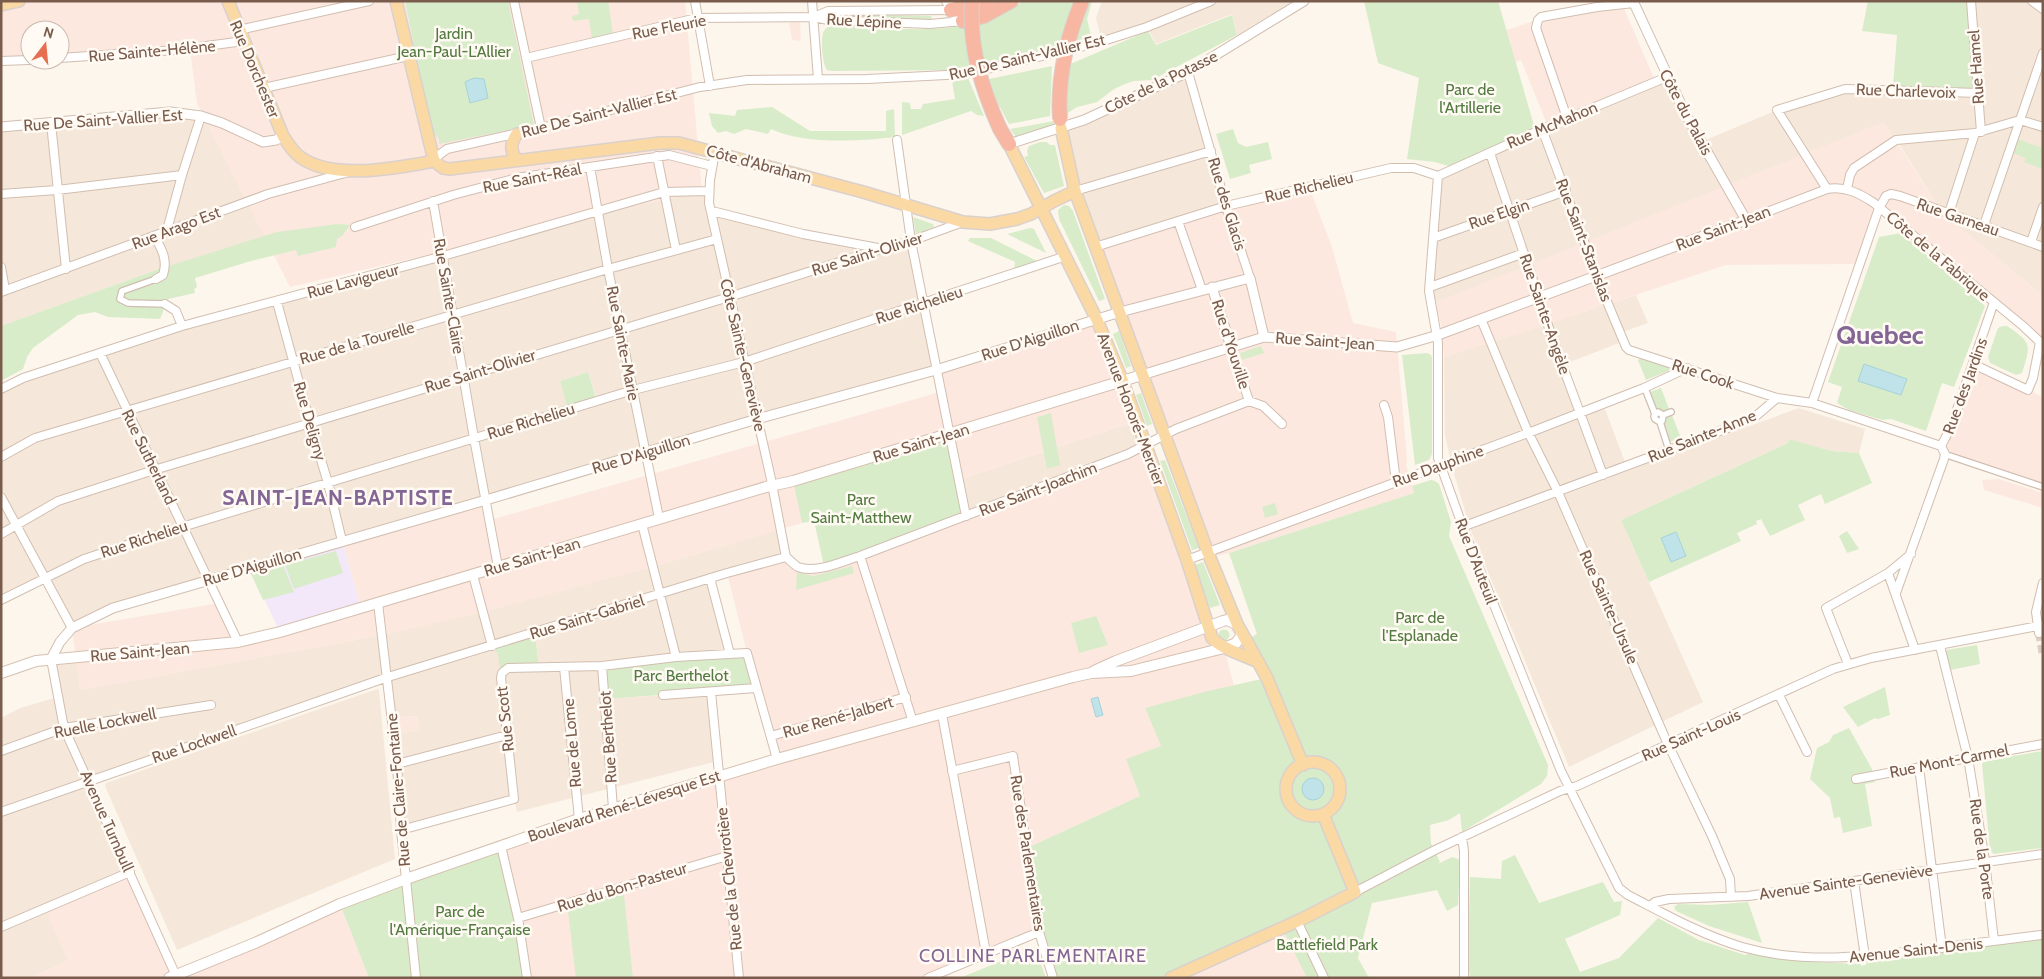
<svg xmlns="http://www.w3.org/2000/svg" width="2044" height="979" font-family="Cabin,sans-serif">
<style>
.residential{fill:#f5e8da;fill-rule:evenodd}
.commercial{fill:#fde8e0}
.education{fill:#f3e8fa}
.green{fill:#d8ecc9}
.water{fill:#bfe3e8;stroke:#a5d3da}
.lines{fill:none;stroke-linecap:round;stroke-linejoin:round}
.minor-tunnel{stroke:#dcd0c4;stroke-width:8;stroke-dasharray:8 4;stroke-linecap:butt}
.pedestrian-casing{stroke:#d1beb0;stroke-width:8}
.minor-casing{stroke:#d1beb0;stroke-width:10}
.tertiary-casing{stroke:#d1beb0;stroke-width:11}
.secondary-casing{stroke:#d6c0b0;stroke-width:12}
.primary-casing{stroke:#dad1cd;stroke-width:14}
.motorway-casing{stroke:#dad1cd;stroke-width:16}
.pedestrian{stroke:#fff;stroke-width:5.5}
.minor{stroke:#fff;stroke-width:8}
.tertiary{stroke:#fff;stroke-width:9}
.secondary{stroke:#fff;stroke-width:10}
.primary{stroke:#fbd9a5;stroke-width:11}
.motorway{stroke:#f7b7a3;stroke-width:14}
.motorway-bridge-casing{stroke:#dad1cd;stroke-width:16;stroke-linecap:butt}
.motorway-bridge{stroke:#f7b7a3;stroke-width:14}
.labels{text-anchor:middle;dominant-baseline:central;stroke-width:5;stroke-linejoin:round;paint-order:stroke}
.street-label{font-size:16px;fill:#7a5c4d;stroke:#fffaf3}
.park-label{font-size:16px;fill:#537a41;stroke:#fffaf3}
.neighbourhood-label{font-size:18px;letter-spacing:1px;fill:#846695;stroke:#fffaf3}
.district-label{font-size:21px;font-weight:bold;letter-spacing:1px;fill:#846695;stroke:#fffaf3}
.town-label{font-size:26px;font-weight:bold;fill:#846695;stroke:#fffaf3}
</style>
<rect width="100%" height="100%" fill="#fdf6ec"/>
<path class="residential" d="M1102,1h202l-65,40 -7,-27 -76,30 -9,-17 -45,15 -6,-24z
M1971,1h61l11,8v287l-100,-82 -47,-75 -462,164 -1,-65 5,-62 229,-99 34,65 76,-32 68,-21 133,4z
M1188,72l38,134 -131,41 -34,-119z
M170,112l31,4 136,108 -178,45 -158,57v-199z
M709,191l3,20 169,38 30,-8 25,129 -148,46 -142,37 -533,155 -41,20 -27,-51 -44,23v-211l181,-63 482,-134zM588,372l11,33 -29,9 -10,-33z
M1636,295l12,28 -31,11 2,9 -59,23 18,52 27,-9 23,61 171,-62 66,21 -6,24 -28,-2 -42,-11 -1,3 -167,77 82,182 -134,65 -98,-236 -19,-64 -7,-32 -1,-78z
M1137,421l9,24 -180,71 -7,-36z
M780,529l6,28 -75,21 19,76 -125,45 106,-7 7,69 -201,51 -3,-13 -113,31 -8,-91 8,-6 18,-3 -2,-14 -18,1 -8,-2 -3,-37 -299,102 41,92 -62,89 -38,17h-29v-260l19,-10 38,-11 -7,-38 26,-2 3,33 303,-55 269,-68zM535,635l4,33 -41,-14 -2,-4z
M377,689l2,1 16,169 -218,91 -72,-164 1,-3z"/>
<path class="commercial" d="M1,1h684l17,190 -412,96 -93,-183 -7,-55 -130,9v-28h-30v30l-29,1z
M1622,4l32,74 -107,46 -26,-64 -9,3 -11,-31 36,-12z
M800,22l1,19 -9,-1 -3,-17z
M1884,122l59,92 100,82v46l-163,-134 -20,56 -134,1 -181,60 -101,32 -3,-32 -7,-22z
M1309,187l23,60 21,76 43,9 11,128 -1,4 8,29 -185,60 -19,4 -115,-310 83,-26z
M1097,320l40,101 -178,59 -166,1 9,42 -150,44 -169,45 -100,23 -303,55 -8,-62 147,-25 19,39 123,-34 -19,-67 144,-41 4,20 450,-128 -4,-22z
M1973,364l70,33v90l-98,-33 -2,-11z
M1146,445l62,183 16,20 10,38 -89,22 16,38 -21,50 -113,52 12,84 -111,46h-401l-26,-132 276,-87 -30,-106 -20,-80 59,-16 11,9 21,2z
M1999,479l44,14v15l-59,-18 -2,-10z
M417,716l2,14 -18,3 -2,-16z
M130,872l46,103 164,-71 29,74h-339l38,-17 -23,-52z
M1282,928l25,50h-136z"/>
<path class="education" d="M342,541l19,67 -81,24 -31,-64z"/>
<path class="green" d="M405,1h103l26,124 -95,19v-5l-8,-8z
M577,1h31l5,33 -21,5 -3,-20 -16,2 -1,-5 7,-2z
M1023,1h69l-5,18 5,21 -132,30 -128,1 -5,-1c-5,-6 -6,-29 -4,-37 2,-5 6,-7 10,-9 65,4 133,17 190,-23z
M1364,1h134l37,128 -86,37 -14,-4 -28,-3 12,-81 -41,-15z
M1868,1h103l3,90 -81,-5 4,-51 -35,-4z
M827,14l104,2 1,2 -4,3 -101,-6z
M1232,15l5,20 -85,45 -18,1 -9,3 -11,5 -17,13 -20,5 -17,11 8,-53 80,-34 8,14z
M1052,66l-2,50 -41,8 -15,-28 -5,-17z
M968,78l16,38 -7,-1 -6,-4 -69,24v-33l8,1 1,6h10l2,-5 32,-5 -3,-18z
M772,107l38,24h76v-20l8,-2 1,28c-35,4 -91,8 -124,-8l-3,5 -22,-5 -12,5 -8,-3 -8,2 -6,-7 -3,-13 26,3 2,-6z
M1054,121v5l-38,11 -6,-8z
M1233,129l5,14 8,4 22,-5 4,17 -23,6 2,8 -21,6 -14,-45z
M2017,139l26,9v21l-19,-7 2,-4 -13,-5z
M1040,142h7l3,3h5l9,41 -20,7 -20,-36 4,-1 -1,-5 2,-5z
M1064,205l5,1 4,5 32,88 -6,2 -40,-82 -1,-9z
M913,217l20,7 1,3 -18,8z
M337,224l13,1 -7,10 -6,4 -1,8 -38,9 -2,-6 -45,11 -56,17 2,9 -3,2 1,4 -27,6 -8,20 -52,-2 -13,-5 -17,3 -45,33 -6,9 -4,12 -22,12v-55l158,-57 118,-37z
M1030,228l4,1 12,24 -39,-19z
M1901,233l84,73 -31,81 -12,-4 -16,48 -35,-12 -9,1 -33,-10 -12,-7 5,-16 -14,-5 51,-145z
M970,238h21l46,23 -23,9 1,-8 -47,-21z
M2003,326h4c25,17 24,18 15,47l-6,2 -26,-12 -2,-6 10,-29z
M1119,331l12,35 -5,2 -13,-34z
M1261,346l3,7 -22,7 -2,-7z
M1427,353l4,2 1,3v96l-3,6 -14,5 -13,-110z
M1641,358l32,11 -27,11 -8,-20z
M588,372l8,26 -29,8 -7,-25z
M1661,388l8,21 -4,2 -8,-2 -7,-17z
M1141,393l11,31 -5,2 -11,-31z
M1051,413l9,52 -13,4 -10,-52z
M1672,415l9,23 -11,4 -7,-17 4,-8z
M951,434l15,82 -142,50 -10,-45 -12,2 -9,-42z
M1789,439l42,12 28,2 13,30 -47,21 -4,-10 -23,11 7,15 -35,16 -9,-17 -5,2 1,3 -20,9 4,8 -92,41 -28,-62 167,-77z
M1165,460l34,88 -7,2 -32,-89z
M1431,480l4,1 4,3 12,38 -2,14 99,229 -1,11 -6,8 -79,48 -2,-19 -11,7 -19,5 1,18 9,19 -2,2 14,-7 6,2 2,5 -2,41 -11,6 -10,-21 -65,13 -14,55 11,20h-62l-25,-50 -111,50h-117l-15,-46 -12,-84 113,-52 -14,-37 35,-13 -16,-38 63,-17 58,-13 -18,-39 9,-5 -28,-81 185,-60 -2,-7z
M1275,503l3,11 -13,4 -3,-11z
M1847,531l12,18 -12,4 -8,-17z
M336,551l7,22 -49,16 -9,-24z
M1203,562l17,43 -10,3 -15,-43z
M283,565l11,27 -31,8 -12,-26z
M852,566l2,7 -58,17 1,-18 16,4z
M1096,616l12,29 -29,8 -8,-30z
M1218.5 635a5.5 5.5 0 1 1 11 0a5.5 5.5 0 1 1-11 0Z
M535,635l4,33 -39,2 -2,-16 -6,-8z
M1977,645l3,19 -30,6 -4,-20z
M747,653l9,35 -151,11 -3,-33z
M1885,687l5,28 -12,4 -3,-1 -17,9 -15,-20z
M1849,728l23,41 3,13 -10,2 7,42 -29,7 -3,-16 -6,1 -4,-20 -20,-19 7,-31 12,-6 4,-7z
M2043,751v97l-49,6 -4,-4 -8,-86 2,-3z
M501,846l26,132h-158l-29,-74z
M1515,855l24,48 64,-21 11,20 8,-1 -2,14 -55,24 15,33 39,-14 39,-40 41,22 46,15 5,-2 59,9 52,2v2l5,-1v-2l177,-25v40h-573l-2,-16 2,-85 31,2 1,-18z
M623,887l10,91h-57l-9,-75z
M1748,902l14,41 -53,-17 -33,-15 -2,-4 4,-3 32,1z
M1035,947l11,31h-86z"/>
<path class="water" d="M474,78l10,1 4,19 -18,5 -5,-21z
M1864,364l43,15 -6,16 -43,-14z
M1676,532l10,24 -15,6 -10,-24z
M1098,697l5,18 -7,2 -5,-18z
M1302 789a11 11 0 1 1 22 0a11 11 0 1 1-22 0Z"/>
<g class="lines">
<path class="minor-tunnel" d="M2039,633l4,22"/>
<g class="pedestrian-casing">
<path id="pedestrian" d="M156,279l-31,11 -3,1 -2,8 8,4 37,1
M1646,391l9,23
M1663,415l8,-3
M1660,422l2,-1 1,-6 -5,-3 -4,4 1,3 5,3 9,28
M1950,456l93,31"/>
</g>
<g class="minor-casing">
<path id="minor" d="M514,1l27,127
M695,1l15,85
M812,1l6,78
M1971,1l10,131
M2032,1l11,8
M814,17l14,-6 123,-1
M239,30l130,-29
M60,58l116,-8 68,-9
M526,58l171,-40 117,-1 14,3 102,4 33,-3
M1,61l29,-1
M1188,72l38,134 24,72
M264,88l144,-32
M1567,118l-31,-90 2,-8 3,-3 56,-10 37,-4
M51,123l15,146
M1542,129l61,163 23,55 3,3 148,48 35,5 129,43
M897,140l14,101 55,275
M715,152l-5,28 -1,23 62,276 15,78
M1490,153l63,187 50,135
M657,156l19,94
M434,161l5,-6 8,-6 94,-21 159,-41 47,-7 120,-1 99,-5 131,-31 50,-16 64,-26
M590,167l18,102 51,249
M1438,176l-9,115 9,52v115l27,75 96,238 58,117 9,7c37,19 74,40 114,52 67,19 137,8 204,0 32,-4 63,-8 95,-12
M1438,176l104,-47 125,-52
M1827,189l-50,-79 68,-21 134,4
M1847,189l3,-14 4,-7 42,-28 79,-7 45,-13 23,7
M1075,191l136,-40
M1,194l56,-4 125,-15
M433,201l41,237 24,129
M712,211l91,23 75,14
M1949,213l26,-80
M1746,220l81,-31c18,-3 32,4 47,14l149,123 17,16
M1178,221l24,69
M1984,225l59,-172
M355,227l98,-32 64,-17 152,-23 43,11
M167,230l15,-55 19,-59
M154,236c8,13 14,24 9,39l-7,4
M1433,238l133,-47
M2031,242l12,-35
M1095,247l131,-41 165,-38h23l24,8
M1,267l4,23
M1430,287l94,-34
M1,292l267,-98 81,-22
M277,302l33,121 18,60 14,58
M165,304l11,7 6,15
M1481,319l47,113 30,60 108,248 46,96 18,43 1,18
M1231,347l18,54
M100,353l138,289
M1973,364l55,26 5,-12 7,-36
M1,389l22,-11 159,-52 261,-70 221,-64 45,-1
M1812,403l67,-195 7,-12 5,-2 9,2 143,51
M1384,405l4,12 8,65
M1941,446l10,-19 43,-125
M1,457l34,-19 573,-169 109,-30
M1,497l71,131
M642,524l34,133
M1462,527l282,-105 12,-6 21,-18
M1,534l57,-33 96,-31 575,-173 152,-48 30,-8 52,-19
M1911,554l-23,19 27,77
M860,556l53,166
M786,557c4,3 8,8 12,10 18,7 45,-6 62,-11l268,-102 48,-25 73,-28 14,5 19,18
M1187,560l349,-130 108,-42 43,-20
M473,575l19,71
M710,578l20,76
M1896,593l48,-134 1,-5 -4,-8
M1,600l83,-41 98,-32 451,-137 111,-28 322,-106
M378,603l19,161 4,66 15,148
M2039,633l-3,-21 7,-29
M1940,646l28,112 17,103 9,80
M51,659l13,69 113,250
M1848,664l-22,-56 62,-35
M602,666l11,142
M564,667l15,152
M711,692l28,286
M663,695l93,-7
M1779,695l28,57
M942,714l44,239
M771,736l135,-39
M1,751l63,-23 147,-23
M397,764l110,-29
M1919,767l23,181
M952,771l61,-15 26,176 14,46
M1856,779l187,-35
M1,812l387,-135 339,-104 59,-16
M401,830l113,-31 -13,-121 1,-5 6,-5 94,-2 74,-9 71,-4 30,106
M1462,837l2,14v127
M501,846l17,72 9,60
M1854,881l11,76
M1355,892l80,-42 125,-59 17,-5 256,-117 38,-11 172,-33
M1650,906l5,-4 14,-3 79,-3 295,-42
M518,918l209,-62
M1297,921l27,57
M1,927l129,-55
M928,978l111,-46"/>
</g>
<g class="tertiary-casing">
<path id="tertiary" d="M1,127l169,-15 31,4 21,7 41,19 13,-2 7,-4
M1009,144l75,-24 104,-48 116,-71
M1212,287l19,60
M1142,375l122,-38 133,10 41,-12 308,-115 -61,-107 -52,-112
M51,659l9,-17 12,-14 41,-20 373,-108 271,-81 179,-49 184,-58 130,-34 14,59"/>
</g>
<g class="secondary-casing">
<path id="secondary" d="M947,1l7,12 9,8
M1094,671l22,-10 107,-40 4,-1 10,4
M1,673l35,-12 202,-19 42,-10 486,-145 27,-6 349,-106
M169,978l86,-35 85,-39 66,-25 173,-60 198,-60 296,-82 18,-4 40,-2 93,-23 12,-5 6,-8"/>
</g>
<g class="primary-casing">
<path id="primary" d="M228,1l55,135c5,8 10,16 17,21 33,24 97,11 134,4
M396,1l38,160
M1,5l18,-4
M1061,128l14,63 133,362 29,71 30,54 36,87
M517,134c-7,9 -7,17 0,26
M1009,144l88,176 26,62 64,178 25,78c8,10 31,17 44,23
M434,161l9,7 7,1 210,-26h19l184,49 100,30 27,2 27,-5 14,-5 23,-13 21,-10
M1286 789a27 27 0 1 1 54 0a27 27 0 1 1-54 0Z
M1171,978l131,-59 53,-27 -32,-78"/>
</g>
<g class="motorway-casing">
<path id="motorway" d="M951,10l16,-2 18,-7
M963,21l21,-5 27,-15
M1000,129l9,15"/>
</g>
<use href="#pedestrian" class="pedestrian"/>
<use href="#minor" class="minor"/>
<use href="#tertiary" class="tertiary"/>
<use href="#secondary" class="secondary"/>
<use href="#primary" class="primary"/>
<use href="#motorway" class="motorway"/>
<g class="motorway-bridge-casing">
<path id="motorway-bridge" d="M972,1c-3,46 9,86 28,128
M1060,119c-3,-41 6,-79 22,-118"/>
</g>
<use href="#motorway-bridge" class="motorway-bridge"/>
</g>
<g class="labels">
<g class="street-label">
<text transform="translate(864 21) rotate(3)">Rue Lépine</text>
<text transform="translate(669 27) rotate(-11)">Rue Fleurie</text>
<text transform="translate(152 51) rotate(-5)">Rue Sainte-Hélène</text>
<text transform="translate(1027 57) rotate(-13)">Rue De Saint-Vallier Est</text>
<text transform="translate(1976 67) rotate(-94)">Rue Hamel</text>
<text transform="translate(255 69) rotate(67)">Rue Dorchester</text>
<text transform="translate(1161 82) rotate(-26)">Côte de la Potasse</text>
<text transform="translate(1906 91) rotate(2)">Rue Charlevoix</text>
<text transform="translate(1686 112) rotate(62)">Côte du Palais</text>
<text transform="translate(599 113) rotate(-14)">Rue De Saint-Vallier Est</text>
<text transform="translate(103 120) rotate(-4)">Rue De Saint-Vallier Est</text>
<text transform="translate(1552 125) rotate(-23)">Rue McMahon</text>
<text transform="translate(759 164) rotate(15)">Côte d'Abraham</text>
<text transform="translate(532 178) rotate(-11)">Rue Saint-Réal</text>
<text transform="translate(1309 187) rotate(-13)">Rue Richelieu</text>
<text transform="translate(1227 204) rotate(73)">Rue des Glacis</text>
<text transform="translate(1499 214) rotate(-19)">Rue Elgin</text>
<text transform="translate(1958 217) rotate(19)">Rue Garneau</text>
<text transform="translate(176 228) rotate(-21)">Rue Arago Est</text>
<text transform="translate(1723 228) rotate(-21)">Rue Saint-Jean</text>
<text transform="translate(1584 240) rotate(69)">Rue Saint-Stanislas</text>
<text transform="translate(867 254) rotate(-17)">Rue Saint-Olivier</text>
<text transform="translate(1938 256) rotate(40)">Côte de la Fabrique</text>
<text transform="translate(353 281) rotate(-15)">Rue Lavigueur</text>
<text transform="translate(449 296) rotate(80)">Rue Sainte-Claire</text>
<text transform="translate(919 305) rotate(-18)">Rue Richelieu</text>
<text transform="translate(1545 314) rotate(71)">Rue Sainte-Angèle</text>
<text transform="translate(1030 340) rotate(-18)">Rue D'Aiguillon</text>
<text transform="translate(1325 341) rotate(4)">Rue Saint-Jean</text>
<text transform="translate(357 343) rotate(-16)">Rue de la Tourelle</text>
<text transform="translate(623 343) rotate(79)">Rue Sainte-Marie</text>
<text transform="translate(1231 344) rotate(72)">Rue d'Youville</text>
<text transform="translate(743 355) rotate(77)">Côte Sainte-Geneviève</text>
<text transform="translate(480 371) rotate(-17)">Rue Saint-Olivier</text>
<text transform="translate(1703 374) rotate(18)">Rue Cook</text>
<text transform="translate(1965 386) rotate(-70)">Rue des Jardins</text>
<text transform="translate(1131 409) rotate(69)">Avenue Honoré-Mercier</text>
<text transform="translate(310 421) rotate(74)">Rue Deligny</text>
<text transform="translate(531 421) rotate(-17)">Rue Richelieu</text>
<text transform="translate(1702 436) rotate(-22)">Rue Sainte-Anne</text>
<text transform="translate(921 443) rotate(-17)">Rue Saint-Jean</text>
<text transform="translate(641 454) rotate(-17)">Rue D'Aiguillon</text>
<text transform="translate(149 457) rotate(64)">Rue Sutherland</text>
<text transform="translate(1438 466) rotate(-20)">Rue Dauphine</text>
<text transform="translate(1038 489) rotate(-21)">Rue Saint-Joachim</text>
<text transform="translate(144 539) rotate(-18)">Rue Richelieu</text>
<text transform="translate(532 557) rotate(-17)">Rue Saint-Jean</text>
<text transform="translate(1476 561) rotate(69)">Rue D'Auteuil</text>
<text transform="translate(252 567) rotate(-16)">Rue D'Aiguillon</text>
<text transform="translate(1609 607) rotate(66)">Rue Sainte-Ursule</text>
<text transform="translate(587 617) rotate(-17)">Rue Saint-Gabriel</text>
<text transform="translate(140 652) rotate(-5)">Rue Saint-Jean</text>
<text transform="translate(838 717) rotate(-16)">Rue René-Jalbert</text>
<text transform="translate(505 719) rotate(-96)">Rue Scott</text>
<text transform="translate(105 723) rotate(-11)">Ruelle Lockwell</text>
<text transform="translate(1691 735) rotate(-24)">Rue Saint-Louis</text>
<text transform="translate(608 737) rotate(-94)">Rue Berthelot</text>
<text transform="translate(572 743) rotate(-95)">Rue de Lome</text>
<text transform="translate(194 744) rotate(-19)">Rue Lockwell</text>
<text transform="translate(1949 761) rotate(-11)">Rue Mont-Carmel</text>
<text transform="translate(398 790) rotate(-95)">Rue de Claire-Fontaine</text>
<text transform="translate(624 806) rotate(-18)">Boulevard René-Lévesque Est</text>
<text transform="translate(107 821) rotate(66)">Avenue Turnbull</text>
<text transform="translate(1982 849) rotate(82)">Rue de la Porte</text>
<text transform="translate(1028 853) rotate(81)">Rue des Parlementaires</text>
<text transform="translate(729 879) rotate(-96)">Rue de la Chevrotière</text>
<text transform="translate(1846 882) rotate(-8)">Avenue Sainte-Geneviève</text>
<text transform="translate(622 887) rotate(-17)">Rue du Bon-Pasteur</text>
<text transform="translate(1916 950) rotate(-6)">Avenue Saint-Denis</text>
</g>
<g class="park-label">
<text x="454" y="33">Jardin<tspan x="454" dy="18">Jean-Paul-L'Allier</tspan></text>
<text x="1470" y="89">Parc de<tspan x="1470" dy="18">l'Artillerie</tspan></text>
<text x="861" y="499">Parc<tspan x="861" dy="18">Saint-Matthew</tspan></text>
<text x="1420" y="617">Parc de<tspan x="1420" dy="18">l'Esplanade</tspan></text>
<text x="681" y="675">Parc Berthelot</text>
<text x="460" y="911">Parc de<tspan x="460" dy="18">l'Amérique-Française</tspan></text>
<text x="1327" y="944">Battlefield Park</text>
</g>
<g class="neighbourhood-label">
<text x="1033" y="956">COLLINE PARLEMENTAIRE</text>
</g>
<g class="district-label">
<text x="338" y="497">SAINT-JEAN-BAPTISTE</text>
</g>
<g class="town-label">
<text x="1880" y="335">Quebec</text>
</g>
</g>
<rect width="2044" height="979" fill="none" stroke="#7a5c4d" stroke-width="5"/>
<g transform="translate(45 45) rotate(16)"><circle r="24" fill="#fffaf3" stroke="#cabbb1"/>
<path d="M0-4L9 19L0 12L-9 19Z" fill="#e76f51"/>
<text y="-8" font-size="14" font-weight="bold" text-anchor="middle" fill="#7a5c4d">N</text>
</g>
</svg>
